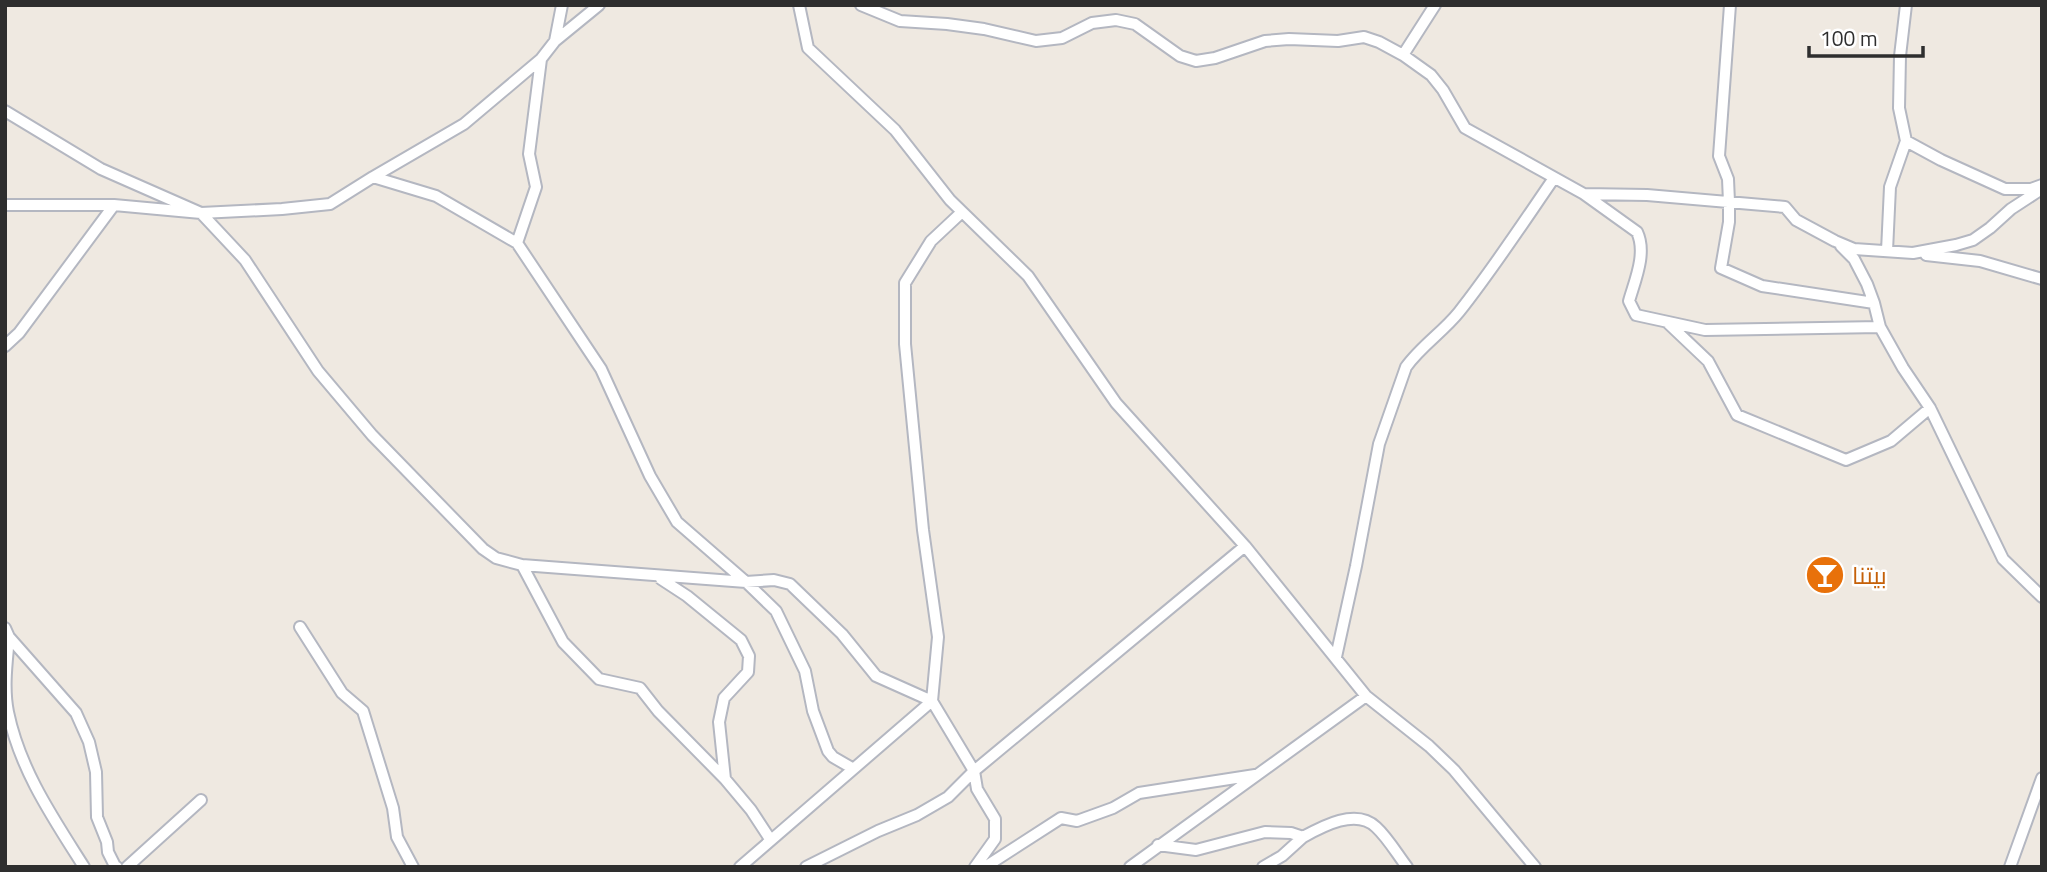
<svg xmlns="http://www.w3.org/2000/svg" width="2047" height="872" font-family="'Titillium Web',Cairo,sans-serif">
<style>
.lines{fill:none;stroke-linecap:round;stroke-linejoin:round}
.minor-casing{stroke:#b4b7c1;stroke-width:14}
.minor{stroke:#fff;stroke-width:10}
.labels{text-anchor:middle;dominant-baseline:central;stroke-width:5;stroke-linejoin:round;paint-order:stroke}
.food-label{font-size:24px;fill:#c56008;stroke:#fff;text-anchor:start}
</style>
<rect width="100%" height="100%" fill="#efe9e1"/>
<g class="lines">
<g class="minor-casing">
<path id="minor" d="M599,5l-44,36 -14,18 -12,95 7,33 -19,56 84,126 49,107 27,46 69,60 30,29 29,60 8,40 15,40 5,6 19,11
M799,5l9,43 87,82 55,70 78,76 88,127 129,143 121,150 63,50 25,24 81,97
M861,5l39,16 47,3 37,5 52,12 26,-3 30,-15 24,-3 19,4 45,32 16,5 19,-3 50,-17 24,-2 49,2 26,-4 15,5 24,13 28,20 12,15 22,38 119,66 63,1 138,12 11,13 39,21 19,8 59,4 43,-8 17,-5 17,-12 21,-19 26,-17 5,-6
M1730,5l-11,151 9,23 1,23v20l-8,46 41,18 112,17 6,24 23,41 27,40 73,151 39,38
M555,41l7,-36
M1403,55l32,-50
M5,111l96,58 100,44 44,47 73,111 54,64 111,114 13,9 26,7 224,17 28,-2 16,4 52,50 34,42 56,25 6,-64 -15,-107 -18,-186v-61l26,-42 31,-29
M1906,141l35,19 64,29h26l11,-4
M373,177l91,-53 77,-65
M1584,194l53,38c10,21 -2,48 -8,69l7,14 69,15 175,-3
M5,205h109l87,8 81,-4 48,-5 43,-27 63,19 81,47
M1841,246l13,13 13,25 7,19
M1887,251l3,-64 16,-46 -7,-33 1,-52 6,-51
M1926,255l54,6 62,18
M1668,323l40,38 29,54 109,45 45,-19 39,-33
M5,346l14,-13 95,-128
M522,565l41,77 36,37 41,9 18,23 67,68
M661,579l26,17 54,44 8,16 -1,16 -24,26 -5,24 6,57 26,31 19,29
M300,627l42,66 21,18 30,97 4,29 16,30
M5,628l4,9 67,76 13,29 7,30 1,45 10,25 1,10 7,14 2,1
M9,637c-2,24 -6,50 -1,75 12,58 45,106 76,155
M1336,657l20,-91 23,-122 27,-77c15,-21 37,-35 53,-55 34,-43 64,-89 95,-134
M974,771l3,18 18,30v20l-20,28
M1158,845l38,5 69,-18 26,1 12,4c20,-11 53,-29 73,-10 12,11 21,27 31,40
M127,867l74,-67
M740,867l192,-166 42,70 271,-225
M806,867l72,-36 39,-16 31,-18 26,-26
M985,867l76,-49 16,3 36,-13 26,-15 116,-18
M1130,867l236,-171
M1263,867l19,-11 21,-19
M2010,867l32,-89"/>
</g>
<use href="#minor" class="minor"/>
</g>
<defs>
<g id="bar-disc" transform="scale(2.0125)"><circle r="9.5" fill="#e8710a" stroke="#fff"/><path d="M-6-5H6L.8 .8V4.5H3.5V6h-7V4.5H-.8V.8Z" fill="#fff"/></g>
</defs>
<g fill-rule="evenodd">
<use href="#bar-disc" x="1825" y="575"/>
</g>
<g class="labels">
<g class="food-label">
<text x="1852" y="575">بيتنا</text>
</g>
</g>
<rect width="2047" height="872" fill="none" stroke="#2e2e2e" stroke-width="14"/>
<path d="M1809 46v10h114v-10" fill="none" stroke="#2e2e2e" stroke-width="3.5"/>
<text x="1820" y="46" font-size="21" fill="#2e2e2e" stroke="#ffffff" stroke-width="5" paint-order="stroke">100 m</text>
</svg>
